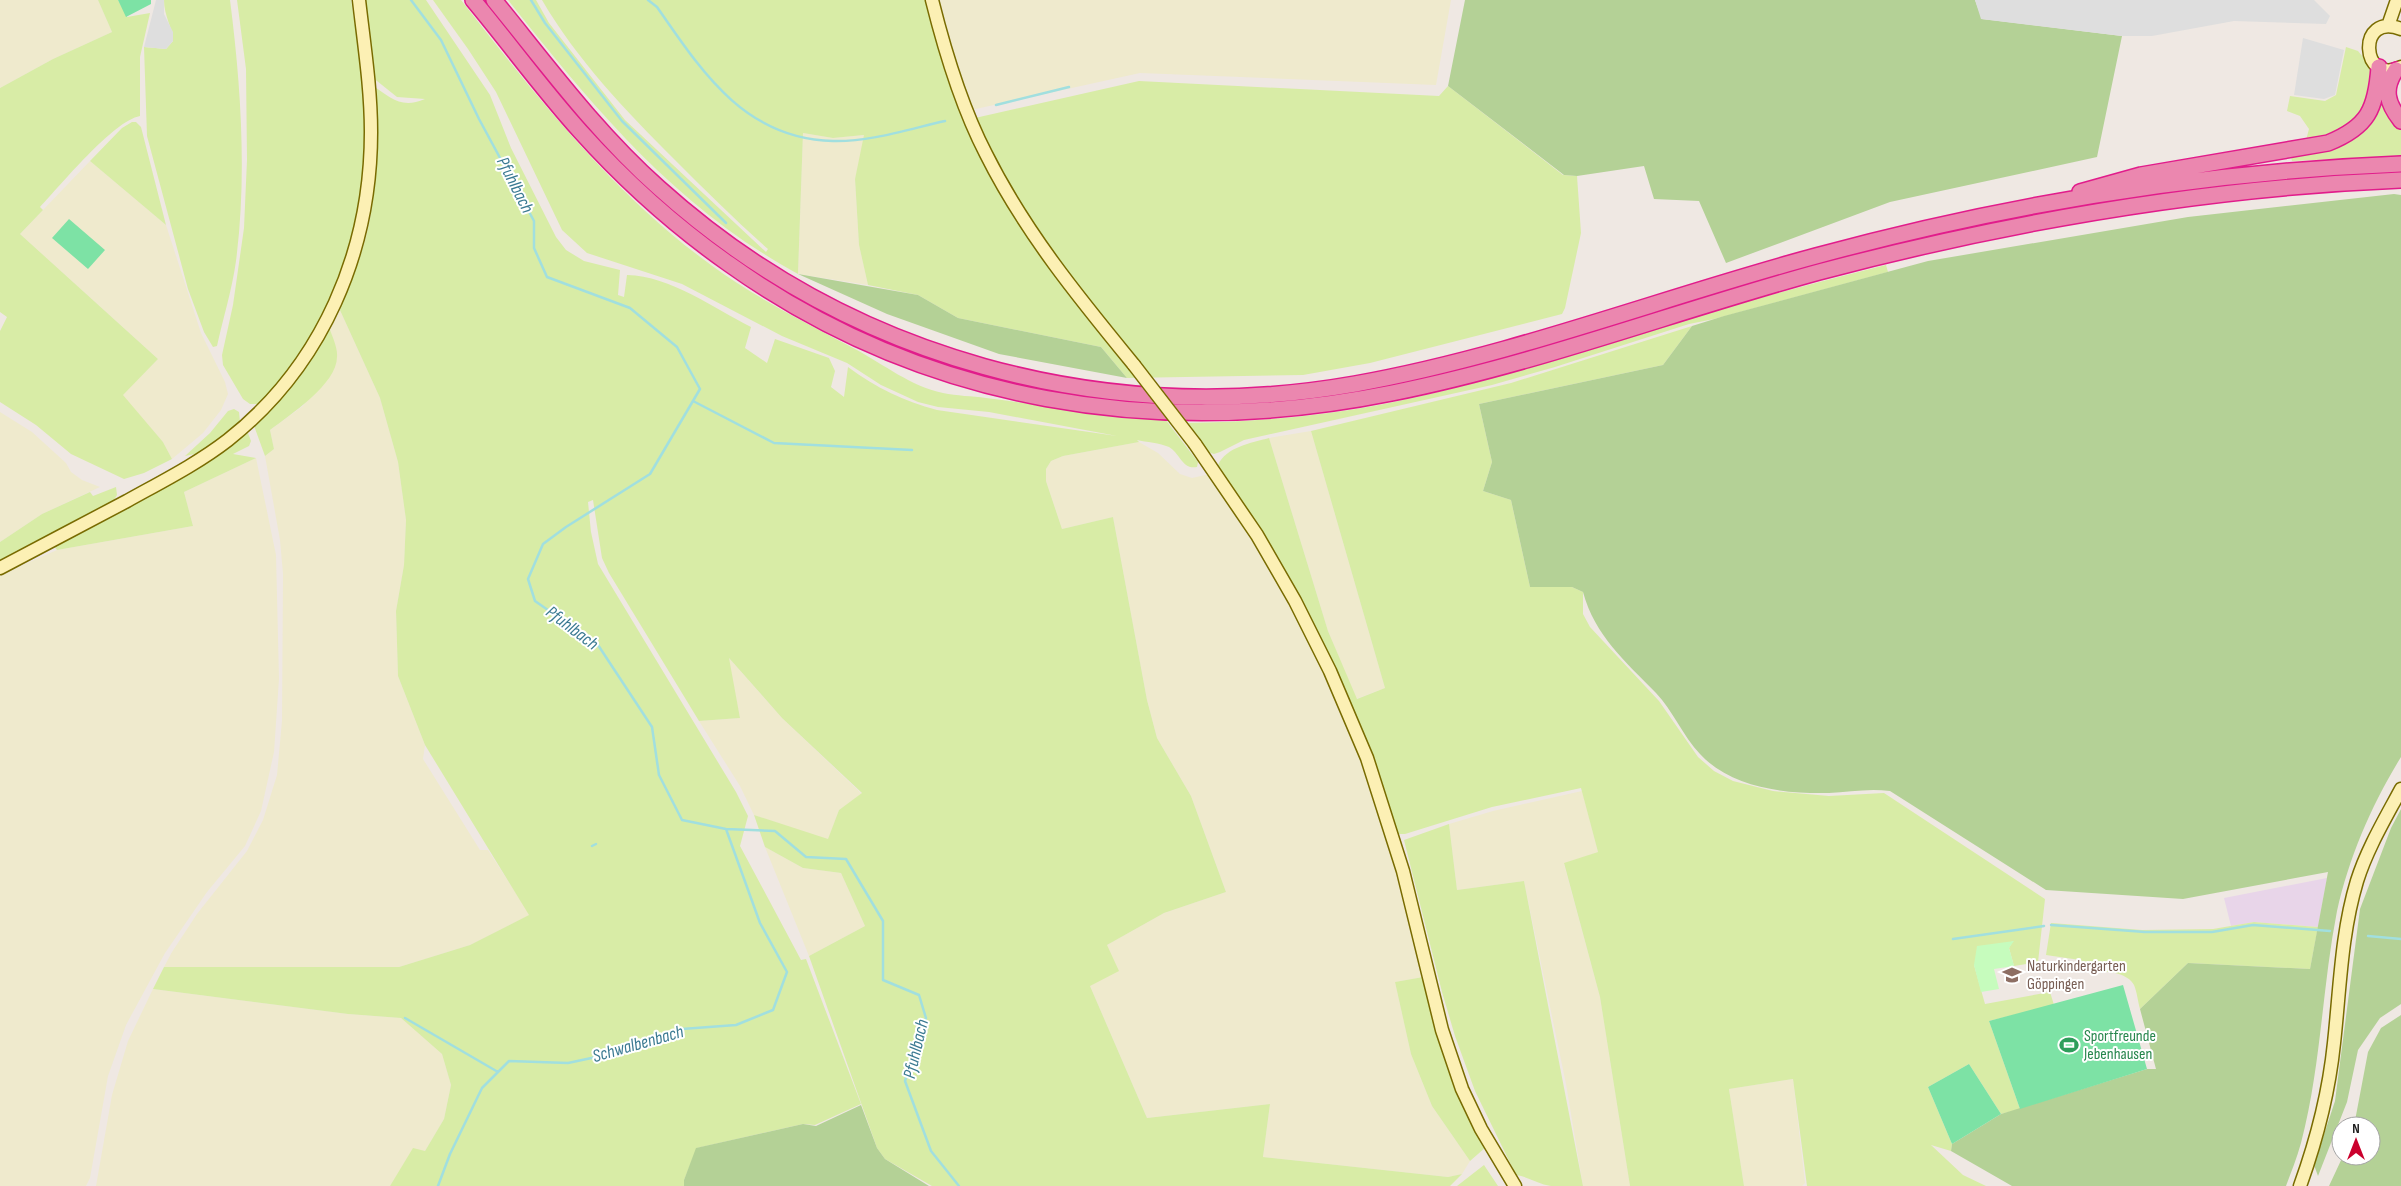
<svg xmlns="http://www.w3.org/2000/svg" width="2401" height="1186" font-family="'Sofia Sans Condensed',sans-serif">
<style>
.industrial{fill:#e8d5e9}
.farmland{fill:#efeacd}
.grass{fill:#d8eca6}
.forest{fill:#b4d196}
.park{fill:#c6fcbd}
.pitch{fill:#7de2a5}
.parking{fill:#dedede}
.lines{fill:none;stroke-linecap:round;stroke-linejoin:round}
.stream{stroke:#a1dfdf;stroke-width:2.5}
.secondary-casing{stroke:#796b00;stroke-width:15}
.highway-casing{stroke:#e11c8b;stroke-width:18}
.secondary{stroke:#fcf0b4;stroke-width:12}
.highway{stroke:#eb87af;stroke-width:15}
.secondary-bridge-casing{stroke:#796b00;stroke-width:15;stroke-linecap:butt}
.secondary-bridge{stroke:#fcf0b4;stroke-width:12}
.labels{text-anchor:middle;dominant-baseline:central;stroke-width:4;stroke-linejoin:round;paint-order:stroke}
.education-label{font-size:16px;fill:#785e54;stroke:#fff;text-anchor:start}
.leisure-label{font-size:16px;fill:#27864d;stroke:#fff;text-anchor:start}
.water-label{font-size:18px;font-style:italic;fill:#3b7a92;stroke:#fff}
</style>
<rect width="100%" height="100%" fill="#efe8e3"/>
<path class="industrial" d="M2327,878l-9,49 -64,-5 -23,4 -7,-28z"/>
<path class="farmland" d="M0,0h98l14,32 -59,27 -53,29z
M937,0h514l-15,85 -296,-12 -169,37z
M803,133l30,5 32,-3 -10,45 4,65 9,40 -70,-11z
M90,161l76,64 35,108 24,49 3,12 -7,16 -18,23 -31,26 -9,-17 -41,-47 36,-36 -138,-125z
M339,308l41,90 18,64 8,58 -2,45 -8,46 2,65 27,69 -2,14 57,91h8l42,65 -60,30 -71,22h-235l8,-15 25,-38 50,-63 16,-31 14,-45 5,-54 1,-147 -3,-34 -15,-84 9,-7 -4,-19 33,-24 34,-49 -8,-30z
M0,412l32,20 34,31 5,9 11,8 18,7 -58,27 -42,28z
M1311,431l74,257 -29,11 -28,-68 -59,-193z
M1139,442l19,11 22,21 12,4 18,-4 85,127 63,151 33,97 32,128 -28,5 16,72 21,52 38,55 -8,13 -14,3 -185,-20 7,-53 -123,14 -57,-132 17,-41 57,-32 62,-21 -35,-96 -34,-58 -10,-38 -34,-183 -51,12 -16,-48v-12l5,-8 12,-5z
M256,458l20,97 3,124 -5,73 -13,59 -16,35 -38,46 -42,61 -39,72 -18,51 -18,102 -4,8h-86v-611l57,-25 136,-24 -9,-34z
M728,657l54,61 80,76 -23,16 -11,30 -74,-25 -14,-29 -41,-65 41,-3z
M1582,791l16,61 -34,12 36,133 30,189h-47l-17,-102 -42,-203 -67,9 -8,-66 44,-13z
M765,847l38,21 38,5 24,53 -56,30z
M153,989l195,25 53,4 41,36 9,31 -7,34 -19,32 -35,35h-294l16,-91 16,-54z
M1793,1079l12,104 -3,3h-58l-15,-97z"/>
<path class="grass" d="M98,0h20l9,17 23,-4 -10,44v59c-27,5 -79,69 -100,91l3,3 -23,24 138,125 -35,36 40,47 9,17 -28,14 -20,6 -53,-25 -35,-29 -36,-23v-71l7,-14 -7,-5v-224l53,-29 59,-27z
M164,0h66c11,86 17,175 6,261 -4,29 -13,57 -19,85l-4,1 -9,-15 -16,-43 -41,-153 -3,-89 22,2 7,-8c-1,-15 -9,-25 -9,-41z
M237,0h114l12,76 3,96 -11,62 -29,80 -44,65 -23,25h-9l-7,-5 -20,-34 -1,-10 11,-50 11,-77 3,-68 -1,-91z
M363,0h63l64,95 21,53 45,89 10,13 18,11 36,9 -2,25 6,2 3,-22c44,1 86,33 124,52l-6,21 22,15 8,-24 54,19 6,13 -4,16 13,10 4,-30c28,21 56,34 89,43l180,26 -128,-24 -51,-5 -20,-5 -37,-17 -34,-22 -65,-27 -100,-52 -95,-31 -25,-23 -66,-138 -28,-43 -35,-49h28c75,96 150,192 250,265 45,33 95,58 144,84 30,16 55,37 88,44 14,3 29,3 43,5 60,8 119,15 179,21l33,43 -1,5c-15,3 -17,-14 -28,-20 -9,-4 -23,-5 -32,-7l2,2 -76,14 -12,5 -5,8v12l16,48 51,-12 34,183 10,38 34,58 35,96 -62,21 -57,32 12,26 -29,15 57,132 123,-14 -7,53 185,20 14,-3 -12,12h-518l-47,-27 -8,-11 -68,-192 56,-30 -24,-53 -38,-5 -38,-21 -11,-32 74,24 11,-29 23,-17 -80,-75 -53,-60 11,60 -41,3 -90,-148 -7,-15 -9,-58 -5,2 3,30 7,32 138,228 12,24 -8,30 61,114 5,-1 55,145 -46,21 -12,-1 -106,24 -13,32v6h-294l23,-38 12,3 19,-32 7,-34 -9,-31 -41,-36 -53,-4 -195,-25 11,-22h235l71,-22 59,-30 -104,-170 -27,-69 -2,-65 8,-46 2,-45 -8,-58 -18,-64 -41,-90c10,-23 21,-47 27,-71 13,-50 9,-101 6,-152 19,13 29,24 53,14l-28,-2 -25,-20z
M508,0h28l13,23 76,97 141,132 2,-3c-32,-28 -63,-59 -93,-89 -49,-49 -98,-100 -133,-160h392l41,118 164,-37 300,15 9,-10 115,89 14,1 4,57 -16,75 -3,6 -192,49 -67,12 -176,3 -26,-31 -143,-29 -40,-23 -50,-10 -9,-40 -4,-66 9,-44 -31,3 -30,-5 -5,141c-123,-67 -204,-166 -290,-274z
M2346,47l12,4 15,18 1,11 -15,41 -29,17 -24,2 3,-11 -9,-13 -13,-5 3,-15 35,5 11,-6z
M2381,95l20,31v30l-109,5 -1,-4 32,-6z
M132,122h4l5,5 25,98 -76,-64 32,-33z
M1886,265l2,7 -174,47 -25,5 -134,43 -63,18 -248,55 -24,12 -6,2 -6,-2 -21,-29c65,-1 128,-6 192,-18 100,-19 198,-52 295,-82 70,-22 141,-40 212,-58z
M1692,326l-29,39 -184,39 13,58 -9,29 28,9 19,87h42l11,5v22l7,13 69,74 39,56 16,14 19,10 40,10 56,5 55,-3 161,106 -7,63 -24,4 -5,-18 4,-7 -39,24 11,39 65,-12 4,13 -65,16 31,88 -19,5 -32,-50 -41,23 24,57 -1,7 -20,-6 32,30 23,11h-179l-14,-107 -64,10 15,97h-114l-30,-189 -36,-134 34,-11 -17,-64 -89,19 -87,27h-9l-17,-52 -127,-265 -34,-52c8,-18 33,-22 51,-27l59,193 29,68 28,-11 -74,-257 200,-48z
M329,327c3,9 9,21 8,30 0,27 -47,58 -67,73l4,19 -9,7 -12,-33z
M234,409l5,3 1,10 -36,30 -19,4 25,-23 18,-22z
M242,433h6l3,8 -2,5 -16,8 23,4 -72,34 9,34 -136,24 -3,-4z
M116,487l1,8 -5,8 -112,58v-19l42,-28 48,-22 3,4z
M1449,824l8,66 67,-9 59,305c-10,0 -22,0 -32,0 -13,-2 -22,-9 -35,-11l-41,-84 -20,-55 -13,-44 -38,-152z
M2254,922l64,5 -8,42 -122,-6 -48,46c-2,-7 -3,-17 -6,-24 -8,-15 -35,-14 -49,-13l-5,-12 -34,-5 5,-32 91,7 71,-1z
M1423,977l63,170 -16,14 -38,-55 -21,-52 -16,-72z
M1484,1165l14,21h-41z"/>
<path class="forest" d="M1465,0h510l7,19 140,17 -25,121 -207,45 -164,61 -27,-62 -45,-2 -10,-33 -67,10 -13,-1 -116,-89z
M2394,194l7,1v562c-29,47 -52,100 -64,154 -15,77 -16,156 -36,232 -4,15 -10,29 -15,43h-274l-61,-35 1,-7 49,-30 146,-45h9l-16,-60 48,-46 122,6 18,-97 -145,27 -137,-9 -156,-99c-21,-3 -41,1 -61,2 -43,1 -98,-5 -129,-39 -17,-18 -27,-43 -44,-61 -31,-32 -61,-57 -73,-101l-11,-5h-42l-19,-87 -28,-9 9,-29 -13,-58 184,-39 29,-39 32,-10 204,-55 260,-44z
M798,274l120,21 40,23 143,29 26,31 -128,-24 -112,-40z
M2401,809v195l-21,14 -22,32 -11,52 -29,74 -4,-11 21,-64 25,-192 31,-81z
M2401,1015v171h-72l14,-30h28v-30h-17l14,-74 13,-24z
M861,1105l16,43 8,11 44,27h-245v-6l12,-32 107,-24 13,2z"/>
<path class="park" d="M2014,941l-5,7 5,18 -20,3 5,20 -18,3 -7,-27 3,-19z"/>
<path class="pitch" d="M118,0h33v4l-25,13z
M69,219l36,31 -17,19 -36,-31z
M2123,985l24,84 -127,40 -31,-88z
M1969,1064l32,50 -49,30 -24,-57z"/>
<path class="parking" d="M156,0h8v14l9,18v9l-7,8 -22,-2z
M1975,0h339l16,16 -4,8 -92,-3 -82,15h-30l-141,-17z
M2303,38l41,12 -9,45 -11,4 -30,-4z"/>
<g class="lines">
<path class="stream" d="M411,0l30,40 38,79 55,102v27l13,29 83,31 47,39 23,42 -50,85 -84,53 -23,17 -15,35 7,22 63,44 54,82 7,48 23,45 44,9 49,2 31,26 40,2 37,62v59l36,15 7,23 -21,63 26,70 28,35
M531,0l14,23 77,98 104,102
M648,0l9,7c45,65 88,132 176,134 37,1 76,-12 112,-20
M996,105l73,-18
M693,401l81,42 138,7
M592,846l4,-2
M2051,925l94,7h67l41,-7 77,6
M2368,936l33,3
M1953,939l91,-13
M405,1018l93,54
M438,1186l12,-32 32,-66 27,-27 59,2 61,-13 53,-21 54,-4 37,-15 14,-38 -27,-49 -34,-94"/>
<g class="secondary-casing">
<path id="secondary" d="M932,0c13,52 29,106 54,154 39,78 93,144 148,211
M2388,26l9,-26
M2401,29c-45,-18 -40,58 0,38
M1195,444l62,91 38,66 35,70 37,87 36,113 39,159 20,59 19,40 34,57
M0,568c42,-22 85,-45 127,-67 34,-19 70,-37 101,-61 95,-75 143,-189 143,-308 0,-44 -7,-88 -12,-132
M2300,1186c17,-47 29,-94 34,-143 6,-54 7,-109 23,-162 10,-32 28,-62 44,-92"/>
</g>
<g class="highway-casing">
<path id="highway" d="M473,0c36,43 69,89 107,131 44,49 95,95 149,133 196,140 430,176 663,129 145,-29 284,-82 427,-121 189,-50 386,-84 582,-92
M494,0c53,65 102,132 165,188 190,171 445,240 696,196 157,-28 308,-87 461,-128 190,-52 388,-84 585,-92
M2396,70c-13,19 -9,33 5,51
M2080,192l61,-17 187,-32c40,-16 48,-34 51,-76"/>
</g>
<use href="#secondary" class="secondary"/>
<use href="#highway" class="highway"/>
<g class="secondary-bridge-casing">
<path id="secondary-bridge" d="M1134,365l61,79"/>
</g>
<use href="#secondary-bridge" class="secondary-bridge"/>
</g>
<defs>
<g id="school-bare" transform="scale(1.5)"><path d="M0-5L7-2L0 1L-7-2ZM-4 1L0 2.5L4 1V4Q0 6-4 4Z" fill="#8d6e63" stroke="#fff" stroke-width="2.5" paint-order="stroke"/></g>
<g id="stadium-bare" transform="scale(1.5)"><path d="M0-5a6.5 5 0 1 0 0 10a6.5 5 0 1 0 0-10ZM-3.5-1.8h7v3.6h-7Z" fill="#2e9e5b" stroke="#fff" stroke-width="2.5" paint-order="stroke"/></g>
</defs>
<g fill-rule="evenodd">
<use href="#school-bare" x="2012" y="975"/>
<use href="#stadium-bare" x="2069" y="1045"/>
</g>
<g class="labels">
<g class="education-label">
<text x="2027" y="966">Naturkindergarten<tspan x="2027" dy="18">Göppingen</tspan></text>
</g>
<g class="leisure-label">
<text x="2084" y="1036">Sportfreunde<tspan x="2084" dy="18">Jebenhausen</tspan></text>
</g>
<g class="water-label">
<text transform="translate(515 185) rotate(63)">Pfuhlbach</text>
<text transform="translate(572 628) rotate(37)">Pfuhlbach</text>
<text transform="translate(638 1044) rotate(-16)">Schwalbenbach</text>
<text transform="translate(916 1049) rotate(-77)">Pfuhlbach</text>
</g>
</g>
<g transform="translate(2356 1141)"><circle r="24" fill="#ffffff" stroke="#a5a5a5"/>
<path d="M0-4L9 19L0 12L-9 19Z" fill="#cb002d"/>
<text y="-8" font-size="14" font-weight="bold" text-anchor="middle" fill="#1e1e1e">N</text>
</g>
</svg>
